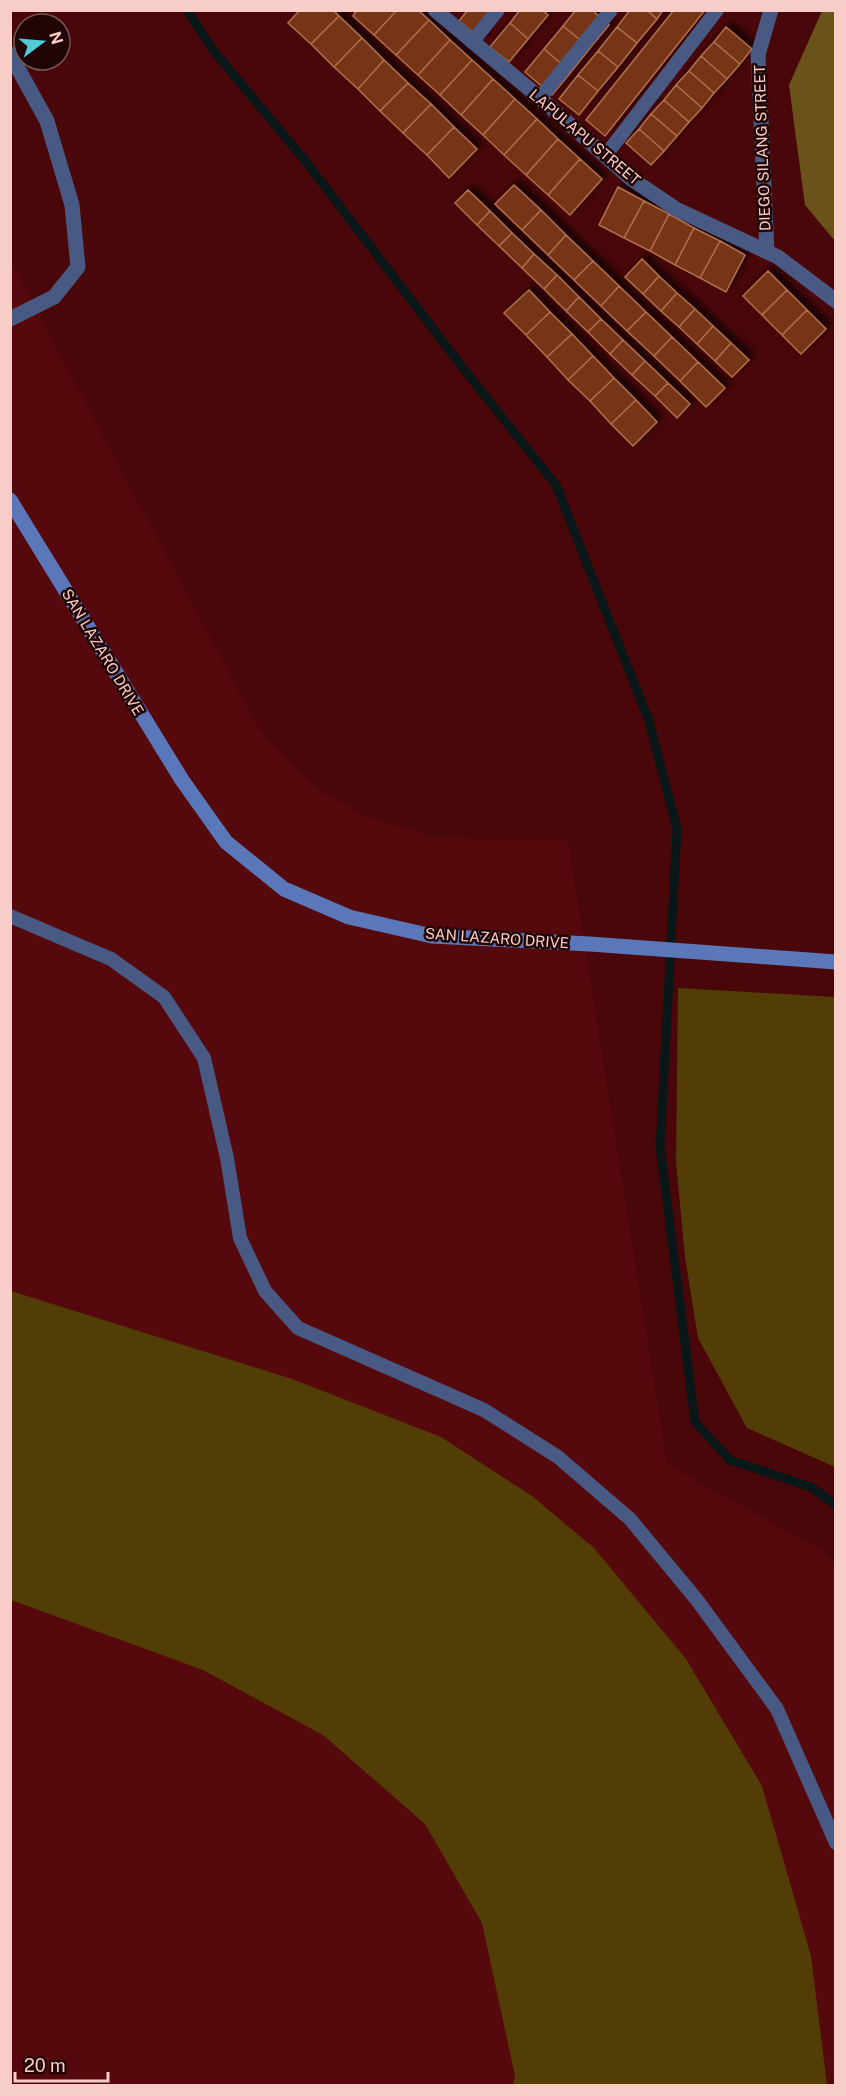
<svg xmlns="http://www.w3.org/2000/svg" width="846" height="2096" font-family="'Public Sans',sans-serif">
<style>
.built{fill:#56090c}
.green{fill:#523d07}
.forest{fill:#6a531b}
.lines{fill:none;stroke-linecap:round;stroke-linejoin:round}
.stream{stroke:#091719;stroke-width:9}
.building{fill:#743615;stroke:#b26f4e;stroke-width:1.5;filter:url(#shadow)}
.lane{stroke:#485a83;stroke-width:14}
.street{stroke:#485a83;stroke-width:15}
.secondary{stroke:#5a77b9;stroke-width:15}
.labels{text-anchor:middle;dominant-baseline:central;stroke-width:5;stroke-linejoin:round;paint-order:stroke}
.street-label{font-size:15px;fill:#f8cdc8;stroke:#200504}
</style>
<defs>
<filter id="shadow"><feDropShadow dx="5.5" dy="-5.5" stdDeviation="3" flood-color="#0009"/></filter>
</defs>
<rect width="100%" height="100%" fill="#4a0709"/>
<path class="built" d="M10,261l246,463 31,37 37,32 42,23 71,22 131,3 99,623 156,87 12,13v521h-824z"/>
<path class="green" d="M678,988l157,9v470l-88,-39 -49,-90 -13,-81 -9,-95z
M11,1291l281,88 149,58 91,59 62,52 92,111 76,127 49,170 16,129h-314l2,-9 -33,-153 -57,-99 -102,-89 -120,-65 -192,-70z"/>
<path class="forest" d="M822,11h13v230l-30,-36 -16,-120z"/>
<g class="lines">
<path class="stream" d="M187,10l26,40 94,113 156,205 93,117 93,236 28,108 -17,318 35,275 35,38 81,27 25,18"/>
</g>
<path class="building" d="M300,10h33l6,6 -28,28 -23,-21z
M357,10h40l-23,25 -21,-19z
M397,10h21l11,10 -33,35 -22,-20z
M468,10h27l-13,30 -23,-19z
M520,10h22l6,5 -20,24 -18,-16z
M576,10h16l17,15 -19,23 -27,-22z
M630,10h17l10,9 -20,24 -20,-16z
M647,10h16l-6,9z
M674,10h31l-100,126 -19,-16z
M339,16l23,22 -28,29 -23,-23z
M429,20l21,20 -32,35 -22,-20z
M510,23l18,16 -19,23 -19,-15z
M563,26l27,22 -19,24 -27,-23z
M617,27l20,16 -19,24 -20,-16z
M726,27l26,22 -12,15 -26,-22z
M362,38l22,22 -26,29 -24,-22z
M450,40l22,20 -32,35 -22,-20z
M714,42l26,22 -13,15 -26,-23z
M544,49l27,23 -19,23 -27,-23z
M598,51l20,16 -20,24 -20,-16z
M701,56l26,23 -13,14 -25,-22z
M384,60l24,23 -28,28 -22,-22z
M472,60l21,19 -32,36 -21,-20z
M689,71l25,22 -12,15 -26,-23z
M578,75l20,16 -19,24 -20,-16z
M493,79l22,20 -32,36 -22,-20z
M408,83l23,21 -28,29 -23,-22z
M676,85l26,23 -13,14 -25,-22z
M515,99l22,20 -33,36 -21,-20z
M664,100l25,22 -12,14 -26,-22z
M431,104l23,23 -27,28 -24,-22z
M651,114l26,22 -13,15 -25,-22z
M537,119l21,20 -32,36 -22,-20z
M454,127l23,22 -28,29 -22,-23z
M639,129l25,22 -13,14 -25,-22z
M558,139l22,20 -32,36 -22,-20z
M580,159l22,20 -32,36 -22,-20z
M514,185l27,25 -19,20 -27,-26z
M618,187l26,14 -20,37 -25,-13z
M468,190l22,21 -13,14 -22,-22z
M644,201l25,13 -19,37 -26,-13z
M541,210l25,25 -18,20 -26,-25z
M490,211l22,22 -13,13 -22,-21z
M669,214l25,14 -19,37 -25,-14z
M694,228l26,13 -20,37 -25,-13z
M512,233l22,21 -12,14 -23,-22z
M566,235l27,26 -19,19 -26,-25z
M720,241l25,14 -19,37 -26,-14z
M534,254l23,21 -13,14 -22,-21z
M642,259l17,17 -16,18 -18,-17z
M593,261l26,25 -18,20 -27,-26z
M768,271l19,19 -25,25 -19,-19z
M557,275l22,22 -13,14 -22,-22z
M659,276l18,17 -16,18 -18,-17z
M619,286l27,26 -19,19 -26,-25z
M529,290l21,22 -24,23 -22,-22z
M787,290l20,20 -25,25 -20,-20z
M677,293l18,16 -16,18 -18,-16z
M579,297l22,22 -13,13 -22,-21z
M695,309l18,17 -16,18 -18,-17z
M807,310l19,19 -25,25 -19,-19z
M550,312l22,22 -25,23 -21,-22z
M646,312l26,25 -18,19 -27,-25z
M601,319l22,21 -13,14 -22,-22z
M713,326l18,17 -16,18 -18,-17z
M572,334l21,22 -25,24 -21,-23z
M672,337l26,25 -18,19 -26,-25z
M623,340l22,21 -13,14 -22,-21z
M731,343l18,17 -17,17 -17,-16z
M593,356l21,22 -24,23 -22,-21z
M645,361l23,22 -13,13 -23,-21z
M698,362l27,26 -19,19 -26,-26z
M614,378l22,22 -25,24 -21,-23z
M668,383l22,21 -13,14 -22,-22z
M636,400l21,22 -24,24 -22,-22z"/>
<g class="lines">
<path class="lane" d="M472,42l26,-32
M540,98l71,-88
M605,156l112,-146
M10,916l101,43 53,38 40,61 23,100 13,80 25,53 33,37 186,82 74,47 72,62 67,81 80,109 59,134"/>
<path class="street" d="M435,10l105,88 90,80 46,31 102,48 58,44
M10,54l37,67 25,84 6,62 -24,30 -44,22
M767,252l-9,-197 13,-45"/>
<path class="secondary" d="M10,500l172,280 44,62 58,47 65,28 83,19 158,8 246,18"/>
</g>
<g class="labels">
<g class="street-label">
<text transform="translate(585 137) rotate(40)">LAPULAPU STREET</text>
<text transform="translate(762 148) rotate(-92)">DIEGO SILANG STREET</text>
<text transform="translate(103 652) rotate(59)">SAN LAZARO DRIVE</text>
<text transform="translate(497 938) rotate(4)">SAN LAZARO DRIVE</text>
</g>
</g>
<rect width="846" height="2096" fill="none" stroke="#f8cdc8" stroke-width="24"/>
<g transform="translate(42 42) rotate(74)"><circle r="28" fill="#200504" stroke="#765552" stroke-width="1.5"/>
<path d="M0-4.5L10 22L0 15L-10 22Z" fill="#52cbd9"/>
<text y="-9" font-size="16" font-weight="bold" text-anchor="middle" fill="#f8cdc8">N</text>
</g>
<path d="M15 2072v9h93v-9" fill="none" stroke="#f8cdc8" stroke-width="3"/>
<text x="24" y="2072" font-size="18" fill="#f8cdc8" stroke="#200504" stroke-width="4.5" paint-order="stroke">20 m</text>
</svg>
